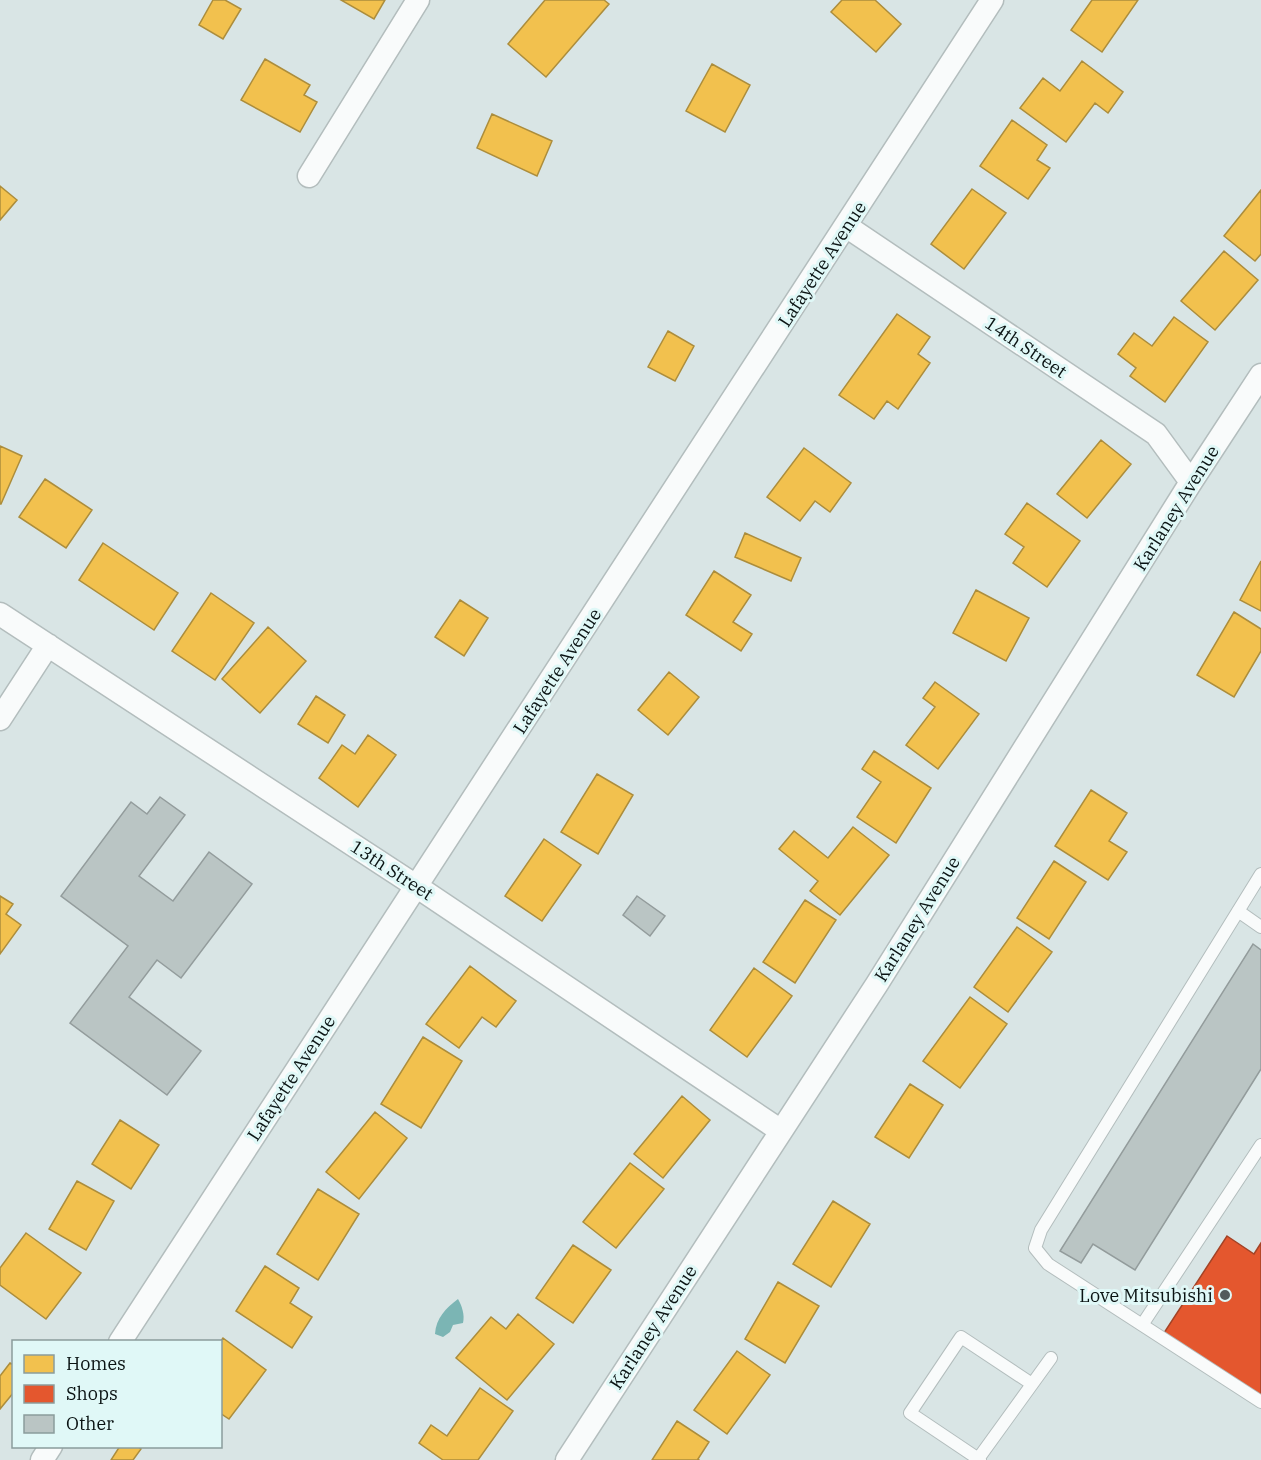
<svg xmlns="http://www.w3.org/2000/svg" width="1261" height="1460" font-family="'IBM Plex Serif',serif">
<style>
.water{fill:#7bb5b4}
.homes{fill:#f2c14e;stroke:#ac8d3c;stroke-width:1.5}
.shops{fill:#e4572e;stroke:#a34326;stroke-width:1.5}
.building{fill:#bac5c4;stroke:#939c9c;stroke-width:1.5}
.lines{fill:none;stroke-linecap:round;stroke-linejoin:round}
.service-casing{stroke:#b3bdbd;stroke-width:14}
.minor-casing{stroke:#b3bdbd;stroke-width:25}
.service{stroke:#f9fbfb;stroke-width:12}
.minor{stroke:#f9fbfb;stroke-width:22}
.poi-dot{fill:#525c5c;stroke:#e0f8f7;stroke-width:2}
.labels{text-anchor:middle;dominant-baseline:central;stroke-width:6;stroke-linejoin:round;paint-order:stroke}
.street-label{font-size:18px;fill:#0a1313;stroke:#e0f8f7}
.poi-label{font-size:18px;fill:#0a1313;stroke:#e0f8f7;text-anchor:end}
</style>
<rect width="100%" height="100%" fill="#d9e5e5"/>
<path class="water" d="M458,1299c4,7 7,16 5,24l-10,2 -3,7 -7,5 -8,-3c1,-16 11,-26 23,-35z"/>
<path class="homes" d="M213,0h12l16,9 -18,30 -24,-14z
M341,0h44l-11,19z
M545,0h59l5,4 -63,73 -38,-33z
M842,0h33l26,24 -25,28 -45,-40z
M1092,0h46l-36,52 -31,-22z
M265,59l45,26 -6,10 13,7 -17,30 -59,-32z
M1082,61l41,31 -15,21 -13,-10 -29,39 -46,-34 23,-30 17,13z
M712,64l38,21 -25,47 -39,-21z
M492,114l60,27 -15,35 -60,-28z
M1012,120l35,25 -10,15 13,8 -22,31 -48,-33z
M0,186l17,14 -17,20z
M972,189l34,24 -42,56 -33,-25z
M1261,190v64l-6,7 -31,-25z
M1224,251l34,29 -43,50 -34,-29z
M897,314l33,23 -12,17 12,9 -32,46 -11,-8 -13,18 -35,-24z
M1174,317l34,25 -43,60 -35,-26 6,-8 -18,-14 16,-21 18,13z
M668,331l26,15 -19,35 -27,-14z
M1101,440l30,24 -44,54 -30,-24z
M0,446l22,10 -21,48h-1z
M804,448l47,35 -21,29 -15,-11 -15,20 -33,-24z
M45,479l47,31 -26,38 -47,-31z
M1027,503l53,38 -33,46 -34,-24 11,-16 -19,-13z
M745,533l56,25 -10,23 -56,-24z
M103,543l75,50 -24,37 -75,-50z
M1261,561v50l-21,-11z
M714,571l37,24 -18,27 19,12 -11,17 -55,-36z
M976,590l53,28 -23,43 -53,-28z
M211,593l43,30 -39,57 -43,-29z
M460,600l28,18 -24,38 -29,-19z
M1234,612l27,17v22l-27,46 -37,-22z
M268,627l38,34 -46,52 -38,-34z
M669,672l30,25 -31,38 -30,-25z
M935,682l44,32 -41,55 -32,-24 29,-38 -12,-9z
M316,696l29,19 -17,28 -30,-19z
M368,735l28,20 -38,52 -39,-29 23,-33 13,9z
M874,751l57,37 -35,55 -39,-26 24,-35 -19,-13z
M597,774l36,21 -35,59 -37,-22z
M1091,790l36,23 -18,28 18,11 -19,28 -53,-34z
M853,827l36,28 -49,60 -30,-24 8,-10 -39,-32 15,-18 34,27z
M544,839l37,26 -39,56 -37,-25z
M1054,861l32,21 -37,57 -32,-21z
M0,896l13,8 -7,10 15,11 -21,29z
M805,900l31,20 -41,63 -32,-21z
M1017,927l35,25 -44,60 -34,-25z
M470,966l46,35 -20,26 -14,-10 -23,31 -33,-24z
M754,968l38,28 -45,61 -37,-27z
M970,997l37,27 -47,64 -37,-27z
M423,1037l39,24 -41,67 -40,-24z
M910,1084l33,21 -34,53 -34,-21z
M682,1096l28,24 -47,58 -29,-24z
M375,1112l32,26 -48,61 -33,-27z
M120,1120l39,25 -28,44 -39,-25z
M630,1163l34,26 -48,59 -33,-26z
M77,1181l37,20 -28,49 -37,-21z
M318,1189l41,25 -41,66 -41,-26z
M833,1201l37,23 -39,63 -38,-23z
M26,1233l55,40 -35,46 -46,-34v-17z
M573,1245l38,25 -38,53 -37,-25z
M265,1266l34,22 -9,15 22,14 -20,31 -56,-37z
M778,1282l41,24 -34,57 -40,-24z
M518,1314l36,30 -47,56 -51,-42 35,-41 15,12z
M223,1338l43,32 -37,49 -9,-6v-71z
M737,1351l33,24 -43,59 -33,-24z
M10,1363l4,2v27l-14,17v-33z
M480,1388l33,23 -35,49h-35l-24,-17 12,-18 16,11z
M677,1421l32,21 -11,17 1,1h-47z
M120,1446h17l4,3 -8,11h-22z"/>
<path class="shops" d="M1227,1236l27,18 7,-11v155l-99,-62z"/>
<path class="building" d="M160,797l25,18 -46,61 34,25 36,-49 43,32 -71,94 -24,-18 -28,37 72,54 -34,44 -97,-72 58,-77 -67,-50 70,-94 16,12z
M637,896l28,20 -15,20 -27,-21z
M1253,944l8,6v119l-126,201 -42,-26 -12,19 -21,-12z"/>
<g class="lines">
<g class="service-casing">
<path id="service" d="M1261,874l-220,356 -6,18 13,16 213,138
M1238,911l23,16
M1142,1325l119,-180
M978,1459l73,-101
M980,1460l-70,-47 51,-76 71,47"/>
</g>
<g class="minor-casing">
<path id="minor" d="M309,176l109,-176
M846,226l310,208 35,48
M0,614l416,272 365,245
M0,719l48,-74
M120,1342l872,-1342
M42,1460l9,-14
M567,1460l310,-476 314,-502 70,-107"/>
</g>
<use href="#service" class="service"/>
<use href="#minor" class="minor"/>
</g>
<circle class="poi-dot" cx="1225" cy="1295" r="6"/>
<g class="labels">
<g class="street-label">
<text transform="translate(822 264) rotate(-57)">Lafayette Avenue</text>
<text transform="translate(1026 347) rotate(34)">14th Street</text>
<text transform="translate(1176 508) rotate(-58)">Karlaney Avenue</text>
<text transform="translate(557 671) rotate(-57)">Lafayette Avenue</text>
<text transform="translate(392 870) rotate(33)">13th Street</text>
<text transform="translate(917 919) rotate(-58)">Karlaney Avenue</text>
<text transform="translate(291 1078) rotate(-57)">Lafayette Avenue</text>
<text transform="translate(653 1327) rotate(-57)">Karlaney Avenue</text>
</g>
<g class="poi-label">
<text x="1213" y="1295">Love Mitsubishi</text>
</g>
</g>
<rect x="12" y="1340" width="210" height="108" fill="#e0f8f7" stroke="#8a9c9c" stroke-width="1.5"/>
<rect x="24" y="1355" width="30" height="18" fill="#f2c14e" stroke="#8a9c9c" stroke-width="1.5"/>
<text x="66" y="1370" font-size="18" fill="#0a1313">Homes</text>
<rect x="24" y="1385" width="30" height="18" fill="#e4572e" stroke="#8a9c9c" stroke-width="1.5"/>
<text x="66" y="1400" font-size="18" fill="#0a1313">Shops</text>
<rect x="24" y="1415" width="30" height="18" fill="#bac5c4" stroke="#8a9c9c" stroke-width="1.5"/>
<text x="66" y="1430" font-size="18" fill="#0a1313">Other</text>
</svg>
